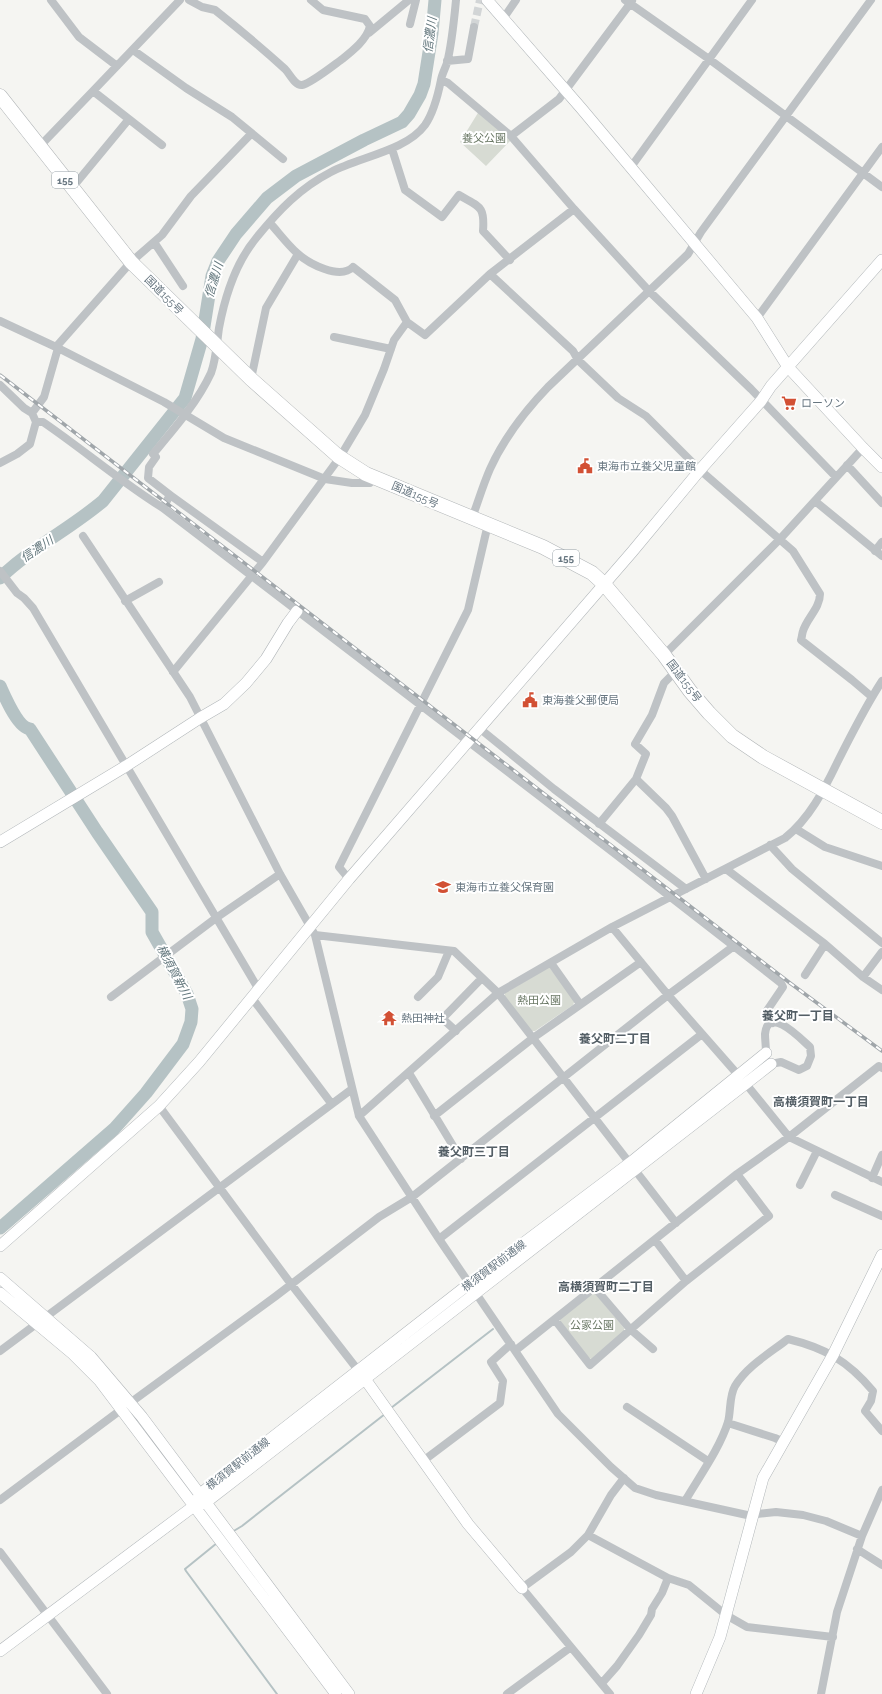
<svg xmlns="http://www.w3.org/2000/svg" width="882" height="1694" font-family="Raleway,'Noto Sans JP',sans-serif">
<style>
.green{fill:#d7dbd3}
.lines{fill:none;stroke-linecap:round;stroke-linejoin:round}
.stream{stroke:#b5c2c4;stroke-width:2}
.river{stroke:#b5c2c4;stroke-width:13}
.street-tunnel{stroke:#d2d5d6;stroke-width:8;stroke-dasharray:8 4;stroke-linecap:butt}
.secondary-casing{stroke:#b1b6b9;stroke-width:12}
.highway-casing{stroke:#b1b5b7;stroke-width:15}
.street{stroke:#bec2c5;stroke-width:8}
.secondary{stroke:#fff;stroke-width:11}
.highway{stroke:#fff;stroke-width:14}
.rail-casing{stroke:#a0a6aa;stroke-width:3.5}
.rail{stroke:#fff;stroke-width:2;stroke-dasharray:6;stroke-linecap:butt}
.labels{text-anchor:middle;dominant-baseline:central;stroke-width:4;stroke-linejoin:round;paint-order:stroke}
.shield{fill:#fff;stroke:#959fa6;stroke-width:1}
.shield-label{font-size:10px;font-weight:bold;fill:#677680}
.park-label{font-size:11px;fill:#6a7865;stroke:#fff}
.street-label{font-size:11px;fill:#677680;stroke:#fff}
.poi-label{font-size:11px;fill:#677680;stroke:#fff;text-anchor:start}
.water-label{font-size:12px;font-style:italic;fill:#63777d;stroke:#fff}
.neighbourhood-label{font-size:12px;font-weight:bold;fill:#545f66;stroke:#fff}
</style>
<rect width="100%" height="100%" fill="#f5f5f2"/>
<path class="green" d="M481,108l31,31 -26,27 -26,-24z
M549,967l26,33 -2,5 -38,26h-4l-26,-34v-4z
M594,1292l30,36v4l-32,27 -4,-1 -28,-36v-3z"/>
<g class="lines">
<path class="stream" d="M391,1408l102,-79
M232,1532l10,-6 143,-112
M217,1543l-32,26 1,2 91,123"/>
<path class="river" d="M0,578c31,-30 70,-49 103,-77l82,-103 17,-59 10,-63 6,-15 18,-27 31,-36 29,-22 68,-36 38,-18 7,-8 11,-19 4,-11 8,-51 3,-33
M0,686c5,11 18,42 30,43l67,103 55,80v20l35,62 5,15 -1,13 -8,22 -37,49 -32,36 -114,99"/>
<path class="street-tunnel" d="M474,27l6,-27"/>
<g class="secondary-casing">
<path id="secondary" d="M487,0l94,108 176,210 31,49 75,81 19,19
M0,842l126,-76 74,-48 24,-14 22,-21 20,-24 22,-36 9,-12
M0,1246l159,-140 40,-44 150,-183 283,-327 68,-82 61,-69 10,-15 111,-126
M0,1278l91,79 51,60 207,277
M0,1293l73,61 26,26 237,314
M365,1379l103,145 54,64
M194,1506l6,-12 269,-210 161,-121 136,-110
M0,1651l194,-145 11,-3 566,-439
M696,1694l24,-57 43,-159 70,-123 49,-100"/>
</g>
<g class="highway-casing">
<path id="highway" d="M0,96l131,166 120,117 87,77 28,18 177,73 49,26 12,11 60,71 26,36 19,22 23,23 31,21 119,65"/>
</g>
<path class="street" d="M51,0l28,37 38,29
M189,0l13,7 13,3c24,19 48,39 70,59 5,5 10,17 17,16 8,-1 32,-20 39,-25 10,-8 26,-20 29,-34l-5,-7 -42,-9 -12,-10
M625,0l84,59 173,128
M503,19l13,-19
M410,24l6,-24
M369,33l40,-33
M133,50l53,38 46,29 51,42
M447,61l21,-2 6,-32
M441,80l7,3 63,53 63,73 75,82 102,98 85,88
M511,136l48,-37 73,-98
M162,145l-69,-54 87,-91
M39,147l54,-56
M392,149l13,41 37,27 17,-22c20,12 26,10 24,36l27,29
M631,167l121,-167
M72,188l57,-69
M270,223c9,10 17,21 27,30 12,11 43,27 56,14l42,33 12,22 18,13 65,-61 84,-65
M154,242l29,44
M490,274l83,77 5,9 40,38 28,18 54,54 93,81 27,43c0,14 -13,24 -17,37 -1,3 -1,6 -2,9l51,40 20,17
M757,318l125,-171
M0,321l56,26 108,55 60,36 101,41 27,4h18l5,-5
M334,337l57,12
M56,347l75,-85 31,-27 29,-39 60,-62
M251,379l15,-71 32,-54
M0,385l24,23 8,5 4,9 -6,22 -13,10 -17,9
M32,413l12,-16 14,-49
M36,422h7c41,28 78,60 120,86l451,345 167,130 2,4 -17,25 7,11
M847,465l35,38
M170,495l93,67
M815,501l67,55
M163,508l7,-13 -22,-17 1,-11 7,-10 -3,-3c21,-25 44,-51 58,-81 5,-13 6,-31 8,-45 6,-32 16,-65 38,-91 22,-27 43,-49 74,-65 28,-15 75,-21 94,-47 9,-13 13,-30 16,-45 1,-6 4,-11 6,-17 5,-20 7,-42 9,-63
M472,518c6,-16 11,-33 18,-49 14,-31 35,-58 58,-82l140,-133 13,-22 170,-232
M83,536l107,161 90,177 35,61 44,181 80,123 119,175 53,53 24,21 21,7 91,20 29,-3 27,3 23,6 36,15
M875,551l7,-9
M0,571l17,22 7,5 9,10 226,382
M125,601l34,-19
M664,655l116,-116 83,-91
M173,672l90,-110 77,-105 25,-42 19,-46 10,-29 13,-18
M479,728l75,61 132,100
M636,779l30,29 6,8 34,63
M599,824l37,-45 10,-25 -11,-10 17,-29 12,-32 12,-12
M796,829l29,18 57,19
M770,845l22,24 90,74
M726,869l99,75 38,33 19,13
M349,879l-10,-12 129,-257 20,-86
M612,927l56,68 78,89 43,53 93,45
M315,935l139,16 44,42 178,230
M551,963l29,41
M805,975l20,-31
M863,977l19,-25
M111,997l105,-79 64,-44
M418,997l20,-20 11,-26
M252,998l79,105
M456,1031l-11,-10 -1,-4 38,-39
M766,1053c0,-7 -1,-13 -1,-19 3,-30 37,6 45,13l1,9 -4,10 -8,4 -18,-8 -10,2
M409,1073l52,86
M159,1106l132,178 70,90
M359,1116l139,-123 114,-66 173,-89c24,-19 39,-48 52,-75 14,-28 28,-56 45,-82
M434,1116l99,-78 108,-76
M872,1178l10,-23
M800,1185l17,-34
M835,1195l47,21
M439,1239l263,-205
M655,1240l31,41
M595,1288l35,41 23,20
M555,1320l35,45 96,-84 83,-65 -32,-42
M516,1350l221,-176 52,-37 90,-71 3,2
M0,1351l352,-262
M130,1403l146,-107 103,-79 33,-20 256,-202 66,-49
M627,1407l81,54
M728,1423l47,15 9,4
M423,1461l77,-58 3,-22 -12,-19 20,-18
M0,1500l122,-91
M685,1501c14,-24 35,-53 43,-79 3,-11 1,-26 7,-36 12,-20 35,-33 53,-47 37,9 60,22 85,52l-2,10 -6,10 17,20
M588,1535l80,43 21,7 37,30 21,12 86,10
M857,1549l25,16
M0,1552l107,142
M602,1683l15,-17 22,-31 12,-20 1,-6 10,-16 6,-15
M507,1694l64,-47
M610,1694l-88,-106 49,-36 17,-17 23,-40 13,-17
M821,1694l16,-82 25,-76 20,-46"/>
<use href="#secondary" class="secondary"/>
<use href="#highway" class="highway"/>
<g class="rail-casing">
<path id="rail" d="M0,375l790,608 92,68"/>
</g>
<use href="#rail" class="rail"/>
</g>
<defs>
<g id="supermarket-bare" transform="scale(1.2)"><path d="M-6-5.5h2.5l.6 2H6L4.5 2H-2.5L-4.4-4H-6ZM-1.5 3.2a1.3 1.3 0 1 0 .1 0ZM3 3.2a1.3 1.3 0 1 0 .1 0Z" fill="#d25034" stroke="#fff" stroke-width="2.5" paint-order="stroke"/></g>
<g id="civic-bare" transform="scale(1.2)"><path d="M-.6-6.5H3V-4.5H.6V-3L4-1V1h2V6H-6V1h2V-1L-.6-3ZM-1.2 2.5V6h2.4V2.5Z" fill="#d25034" stroke="#fff" stroke-width="2.5" paint-order="stroke"/></g>
<g id="school-bare" transform="scale(1.2)"><path d="M0-5L7-2L0 1L-7-2ZM-4 1L0 2.5L4 1V4Q0 6-4 4Z" fill="#d25034" stroke="#fff" stroke-width="2.5" paint-order="stroke"/></g>
<g id="temple-bare" transform="scale(1.2)"><path d="M0-6L5-2H3V0L6.5 2.5H4V6H1.5V3h-3V6H-4V2.5H-6.5L-3 0V-2H-5Z" fill="#d25034" stroke="#fff" stroke-width="2.5" paint-order="stroke"/></g>
</defs>
<g fill-rule="evenodd">
<use href="#supermarket-bare" x="789" y="403"/>
<use href="#civic-bare" x="585" y="466"/>
<use href="#civic-bare" x="530" y="700"/>
<use href="#school-bare" x="443" y="887"/>
<use href="#temple-bare" x="389" y="1018"/>
</g>
<g class="labels">
<g class="shield">
<rect x="52" y="172" width="26" height="16" rx="3"/>
<rect x="553" y="550" width="26" height="16" rx="3"/>
</g>
<g class="shield-label">
<text x="65" y="180">155</text>
<text x="566" y="558">155</text>
</g>
<g class="park-label">
<text x="484" y="138">養父公園</text>
<text x="539" y="1000">熱田公園</text>
<text x="592" y="1325">公家公園</text>
</g>
<g class="street-label">
<text transform="translate(164 295) rotate(45)">国道155号</text>
<text transform="translate(415 495) rotate(23)">国道155号</text>
<text transform="translate(684 681) rotate(53)">国道155号</text>
<text transform="translate(494 1266) rotate(-37)">横須賀駅前通線</text>
<text transform="translate(238 1464) rotate(-38)">横須賀駅前通線</text>
</g>
<g class="poi-label">
<text x="801" y="403">ローソン</text>
<text x="597" y="466">東海市立養父児童館</text>
<text x="542" y="700">東海養父郵便局</text>
<text x="455" y="887">東海市立養父保育園</text>
<text x="401" y="1018">熱田神社</text>
</g>
<g class="water-label">
<text transform="translate(430 35) rotate(-83)">信濃川</text>
<text transform="translate(214 280) rotate(-73)">信濃川</text>
<text transform="translate(37 549) rotate(-34)">信濃川</text>
<text transform="translate(174 972) rotate(62)">横須賀新川</text>
</g>
<g class="neighbourhood-label">
<text x="798" y="1016">養父町一丁目</text>
<text x="615" y="1039">養父町二丁目</text>
<text x="821" y="1102">高横須賀町一丁目</text>
<text x="474" y="1152">養父町三丁目</text>
<text x="606" y="1287">高横須賀町二丁目</text>
</g>
</g>
</svg>
